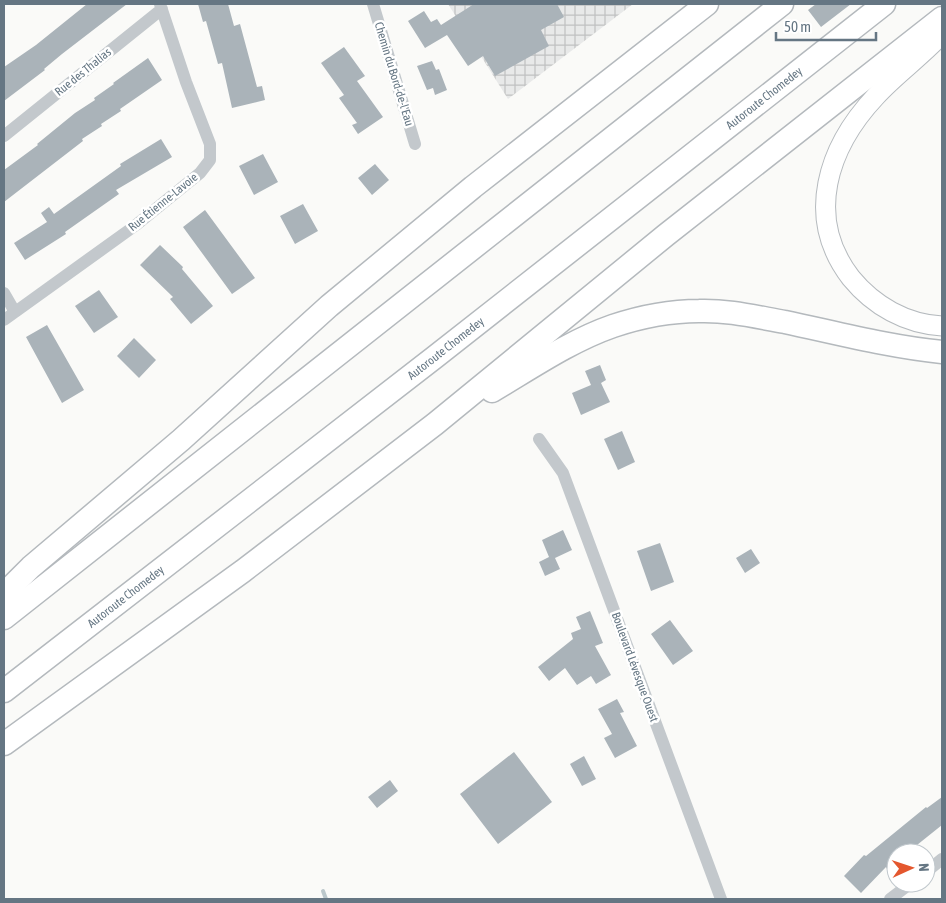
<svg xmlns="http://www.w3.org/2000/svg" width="946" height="903" font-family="'Asap Condensed',sans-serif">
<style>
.industrial{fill:url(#industrial-grid)}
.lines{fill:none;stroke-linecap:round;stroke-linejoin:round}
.stream{stroke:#bbc7cb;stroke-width:4}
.building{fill:#aab3b9}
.primary-casing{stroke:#b5babe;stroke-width:21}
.highway-casing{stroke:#b4b9bd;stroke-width:25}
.street{stroke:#c3c8cc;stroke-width:12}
.primary{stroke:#fff;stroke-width:19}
.highway{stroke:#fff;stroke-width:22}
.labels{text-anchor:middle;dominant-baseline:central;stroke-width:5;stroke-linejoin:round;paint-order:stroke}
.street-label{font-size:12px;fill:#657683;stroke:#fff}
</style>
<defs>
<pattern id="industrial-grid" width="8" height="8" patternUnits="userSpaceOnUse" patternTransform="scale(1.25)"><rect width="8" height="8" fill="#e8e9e9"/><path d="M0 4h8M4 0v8" fill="none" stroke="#c0c1c2"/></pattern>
</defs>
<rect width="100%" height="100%" fill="#fafaf8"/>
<path class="industrial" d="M448,4h185l-125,95z"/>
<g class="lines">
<path class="stream" d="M323,891l3,8"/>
</g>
<path class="building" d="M87,4h40l-65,50 -18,15 1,1 -41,31v-34l32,-22z
M198,4h30l6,22 6,-2 17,63 5,-1 3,14 -33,8 -10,-45 -4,1 -12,-43 -3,1z
M474,4h83l7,13 -23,13 8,16 -54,30 -12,-20 -15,10 -21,-31 -22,13 -17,-27 16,-10 7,11 6,-3 4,6z
M816,4h35l-30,23 -13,-17z
M344,47l21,29 -8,5 26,36 -25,17 -6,-9 5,-2 -18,-25 5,-3 -23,-32z
M148,58l14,22 -42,29 1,2 -20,13 1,2 -20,13 1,2 -79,61v-32l34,-25 -1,-1 38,-31 20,-13 -1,-2 20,-14 -1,-1z
M432,61l4,9 3,-1 8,21 -12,5 -2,-7 -6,2 -10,-24z
M161,139l11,18 -56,33 3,4 -54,38 1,2 -41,26 -11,-17 33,-21 -6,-9 8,-6 5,7 67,-48 -1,-2z
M263,154l15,28 -24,13 -15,-29z
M375,164l14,16 -17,15 -14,-17z
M303,204l15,27 -23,13 -15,-28z
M205,210l50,68 -23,16 -49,-67z
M160,245l23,22 -1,2 31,37 -22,18 -21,-25 3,-2 -33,-32z
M99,290l19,27 -24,16 -19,-27z
M47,325l37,65 -22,13 -36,-66z
M134,338l22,22 -17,18 -22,-22z
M600,365l6,15 -5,3 9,19 -29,13 -9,-22 19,-8 -6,-14z
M622,431l13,31 -17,8 -14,-31z
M563,530l9,20 -17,8 5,11 -15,7 -6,-14 10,-5 -7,-17z
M660,543l14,39 -23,9 -14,-40z
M751,549l9,14 -15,10 -9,-15z
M590,611l13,32 -8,3 16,29 -15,9 -5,-8 -14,9 -12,-17 -16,13 -11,-14 35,-28 -2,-6 10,-4 -5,-12z
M670,620l23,31 -20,14 -22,-31z
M617,699l7,13 -4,1 17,33 -22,12 -11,-20 8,-4 -14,-25z
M514,752l38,50 -54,42 -38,-50z
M584,756l12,23 -14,7 -12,-22z
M390,780l8,11 -21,17 -9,-11z
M942,797v28l-35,28h-11v9l-9,7 -1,-2 -25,26 -17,-17 20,-21 2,1 60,-49 1,1z"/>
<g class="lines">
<g class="primary-casing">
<path id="primary" d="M942,34c-20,22 -46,40 -66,62 -48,51 -72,121 -25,182 23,28 55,46 91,48"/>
</g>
<g class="highway-casing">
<g id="highway">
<path d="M492,391c39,-23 78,-50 121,-65 27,-9 57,-15 86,-15 29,-1 57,6 86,11 52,11 105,25 157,30"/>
<path d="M4,594l27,-27 150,-127 148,-134 144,-119 234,-183"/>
<path d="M4,618l778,-614"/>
<path id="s1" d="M4,691l431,-334 449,-353"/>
<path d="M4,744l239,-173 192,-147 231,-189 276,-217"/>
</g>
</g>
<path class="street" d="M373,4l42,140
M4,136l158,-127
M4,293l11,19
M4,320l132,-95 64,-52 10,-13v-16l-24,-62 -26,-78
M539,439l24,34 158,426
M926,872l16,-13
M890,899l21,-16"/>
<use href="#primary" class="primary"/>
<use href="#highway" class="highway"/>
</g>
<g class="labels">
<g class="street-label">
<text transform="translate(83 72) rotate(-39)">Rue des Thalias</text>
<text transform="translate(394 74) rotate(73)">Chemin du Bord-de-l'Eau</text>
<text stroke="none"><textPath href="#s1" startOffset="964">Autoroute Chomedey</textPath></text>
<text transform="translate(163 202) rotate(-39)">Rue Étienne-Lavoie</text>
<text stroke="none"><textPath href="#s1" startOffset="559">Autoroute Chomedey</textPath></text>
<text stroke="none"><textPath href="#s1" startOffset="154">Autoroute Chomedey</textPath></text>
<text transform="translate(635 667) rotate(70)">Boulevard Lévesque Ouest</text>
</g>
</g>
<rect width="946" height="903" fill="none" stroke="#657683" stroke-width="10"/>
<g transform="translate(911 868) rotate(87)"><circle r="24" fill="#ffffff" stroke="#c1c8cd"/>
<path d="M0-4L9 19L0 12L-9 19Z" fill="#e4572e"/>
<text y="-8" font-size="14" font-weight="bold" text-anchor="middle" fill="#657683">N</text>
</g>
<path d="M776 32v8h100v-8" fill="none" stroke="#657683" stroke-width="2.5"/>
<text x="784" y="32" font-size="15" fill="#657683" stroke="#ffffff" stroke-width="4" paint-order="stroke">50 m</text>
</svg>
